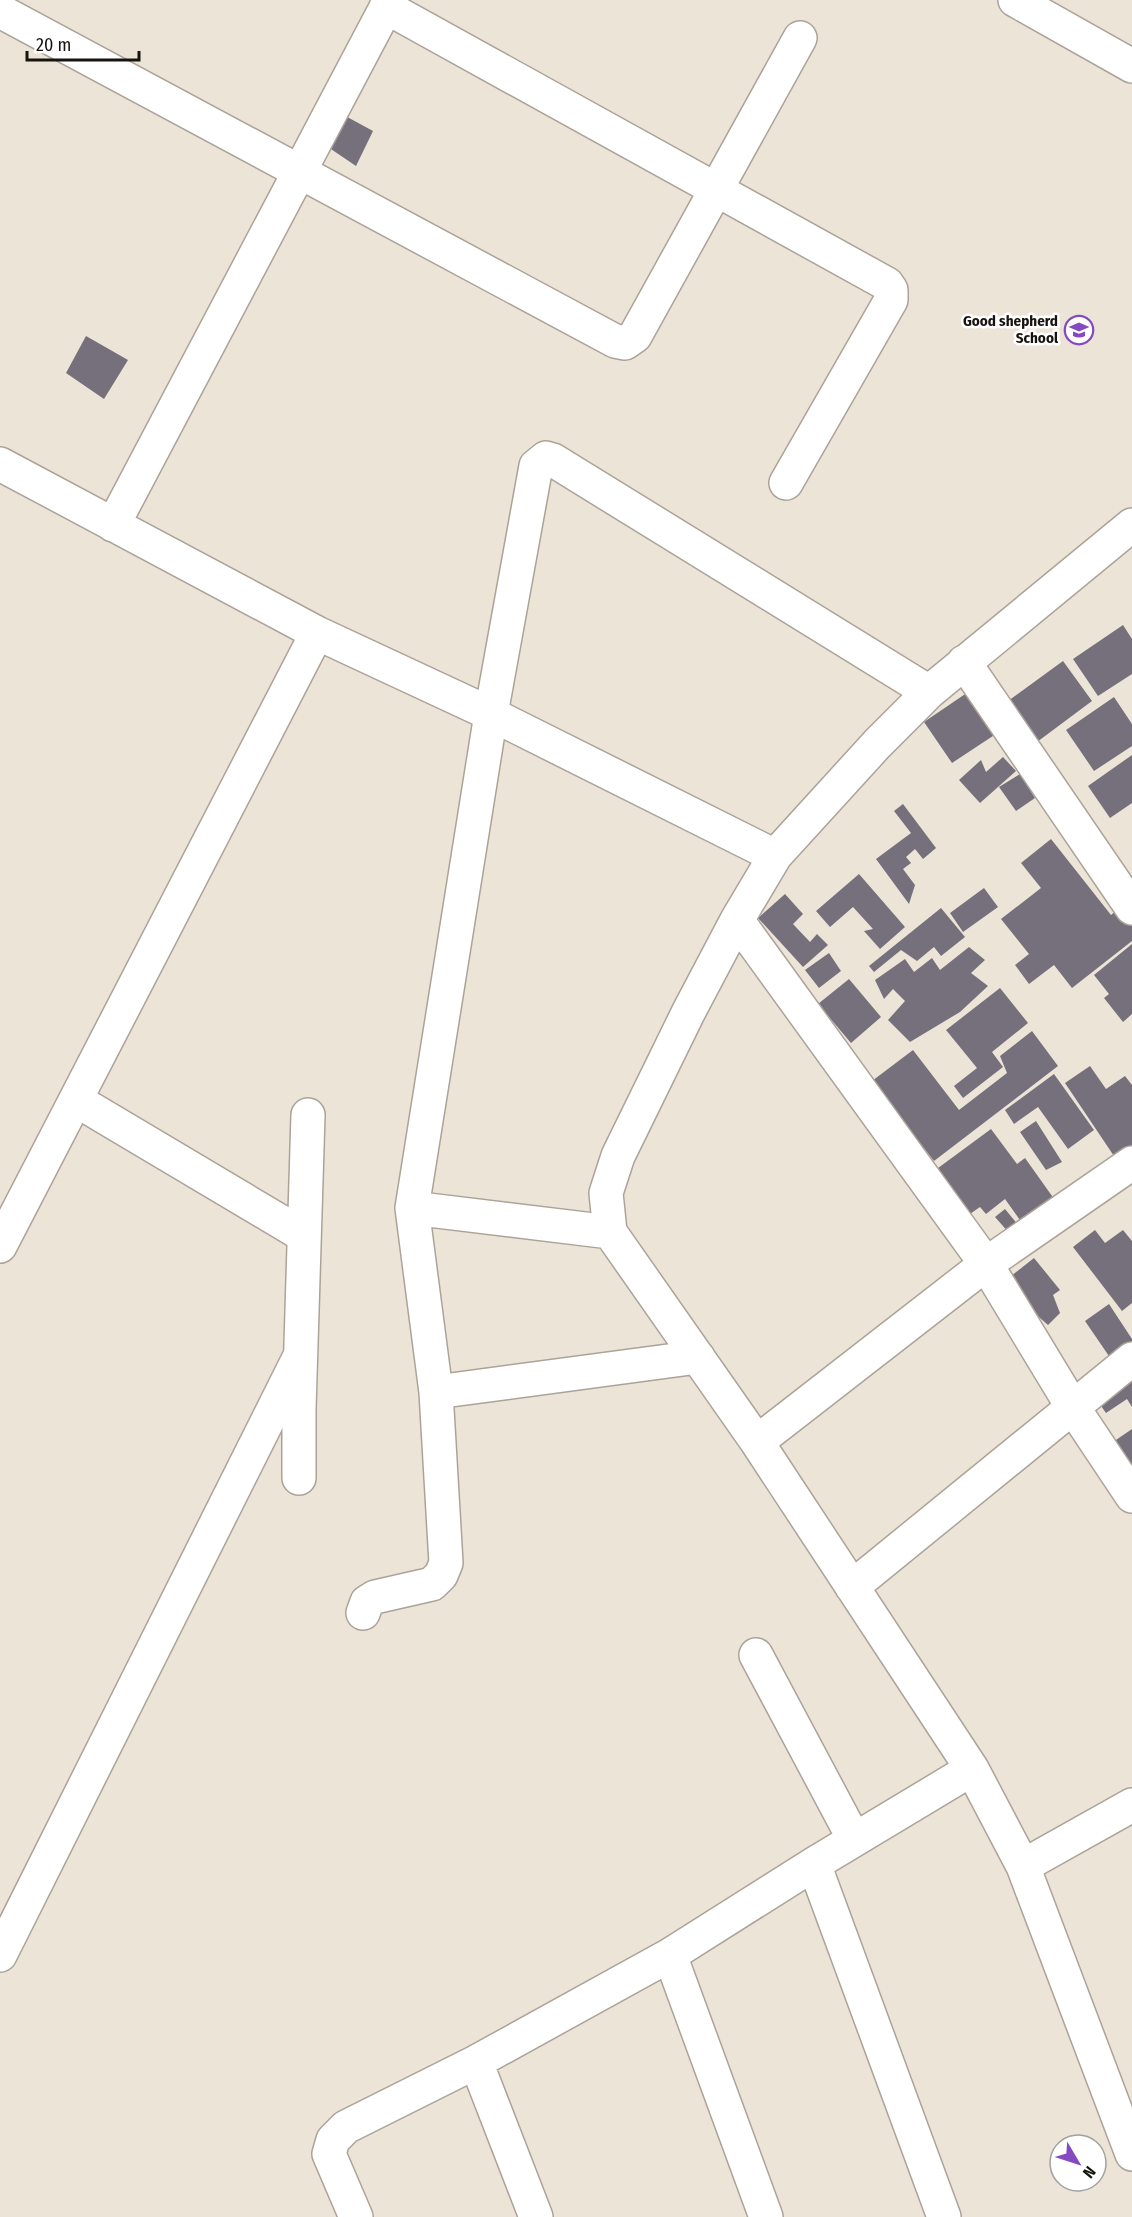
<svg xmlns="http://www.w3.org/2000/svg" width="1132" height="2217" font-family="'Fira Sans Condensed',sans-serif">
<style>
.building{fill:#75707b}
.lines{fill:none;stroke-linecap:round;stroke-linejoin:round}
.street-casing{stroke:#aca398;stroke-width:36}
.street{stroke:#fff;stroke-width:33}
.labels{text-anchor:middle;dominant-baseline:central;stroke-width:5;stroke-linejoin:round;paint-order:stroke}
.poi-label{font-size:15px;font-weight:bold;fill:#171410;stroke:#fff;text-anchor:end}
</style>
<rect width="100%" height="100%" fill="#ede4d8"/>
<path class="building" d="M338,112l35,19 -17,35 -34,-23z
M86,336l42,24 -24,39 -38,-26z
M1123,625l9,14v35l-34,22 -25,-37z
M1063,661l29,40 -55,41 -29,-41z
M977,686l28,42 -53,35 -28,-41z
M1114,697l18,27v22l-38,25 -28,-41z
M1132,755v48l-22,15 -22,-32z
M1003,757l13,14 -36,32 -21,-23 22,-20 5,12z
M1020,774l15,24 -19,13 -17,-24z
M903,804l33,44 -13,11 -8,-10 -9,8 5,6 -8,6 12,16 -6,19 -33,-45 35,-26 -17,-22z
M1051,839l60,76 15,-12 6,8v30l-60,47 -18,-23 -25,19 -14,-19 14,-11 -28,-35 40,-31 -20,-25z
M859,874l46,53 -25,22 -16,-18 9,-2 -20,-22 -23,20 -14,-16z
M984,888l14,19 -35,25 -13,-19z
M785,894l18,20 -10,10 17,18 7,-8 11,11 -25,22 -45,-49z
M941,908l24,29 -24,19 -7,-9 -17,14 -16,-11 -27,22 -5,-6z
M1132,944v70l-9,8 -19,-24 5,-4 -15,-19z
M969,947l16,13 -14,13 17,13 -28,26 -50,30 -22,-22 17,-19 -12,-12 -9,10 -9,-19 30,-21 9,13 18,-14 8,12z
M829,953l12,18 -22,17 -14,-18z
M849,979l32,38 -30,26 -33,-39z
M1000,988l28,35 -36,29 11,15 -40,31 -9,-12 23,-18 -31,-38z
M1032,1031l26,35 -124,95 -62,-80 41,-31 46,60 48,-37 -7,-17z
M1090,1066l16,23 19,-13 7,9v72l-12,8 -55,-82z
M1054,1074l40,56 -26,19 -30,-42 -24,17 -9,-14z
M1036,1121l26,41 -16,8 -26,-38z
M991,1129l26,35 8,-6 32,45 -32,24 -20,-28 -19,15 -6,-7 -13,9 -33,-45z
M1005,1209l14,17 -9,8 -15,-17z
M1095,1230l10,13 18,-13 9,11v62l-10,8 -49,-64z
M1034,1258l26,32 -7,5 7,18 -12,12 -47,-41z
M1109,1304l23,35v6l-21,14 -26,-38z
M1132,1369v38l-5,-8 -21,14 -12,-17z
M1132,1429v41l-19,-28z"/>
<g class="lines">
<g class="street-casing">
<path id="street" d="M1015,0l117,66
M386,7l501,277 4,6v10l-105,183
M0,11l615,330 10,2 10,-7 165,-298
M0,464l317,169 174,81 284,142
M113,525l277,-525
M1132,525l-203,167 -52,52 -102,112 -38,64 -49,93 -70,143 -12,37 4,39 147,210 215,327 51,97 109,288
M964,662l168,246
M737,920l249,344 86,142 60,90
M76,1100l227,135
M412,1208l198,24
M0,1246l317,-613
M436,1392l262,-35
M757,1442l229,-178 146,-101
M299,1478v-69l9,-294
M852,1587l280,-228
M363,1613l4,-11 8,-5 57,-13 9,-9 5,-12 -10,-171 -24,-184 79,-494 45,-248 10,-8 7,2 376,232
M756,1655l98,184
M814,1864l130,353
M1023,1866l109,-61
M0,1955l300,-599
M670,1955l96,262
M476,2062l60,155
M356,2217l-27,-63 4,-14 13,-13 130,-65 194,-107 144,-91 158,-95"/>
</g>
<use href="#street" class="street"/>
</g>
<defs>
<g id="school-ring" transform="scale(1.5)"><circle r="9.5" fill="#fff" stroke="#864ac0" stroke-width="1.5"/><path d="M0-5L7-2L0 1L-7-2ZM-4 1L0 2.5L4 1V4Q0 6-4 4Z" fill="#864ac0"/></g>
</defs>
<g fill-rule="evenodd">
<use href="#school-ring" x="1079" y="330"/>
</g>
<g class="labels">
<g class="poi-label">
<text x="1058" y="321">Good shepherd<tspan x="1058" dy="17">School</tspan></text>
</g>
</g>
<g transform="translate(1078 2163) rotate(129)"><circle r="28" fill="#ffffff" stroke="#a2a19f" stroke-width="1.5"/>
<path d="M0-4.5L10 22L0 15L-10 22Z" fill="#864ac0"/>
<text y="-9" font-size="16" font-weight="bold" text-anchor="middle" fill="#171410">N</text>
</g>
<path d="M27 51v9h112v-9" fill="none" stroke="#171410" stroke-width="3"/>
<text x="36" y="51" font-size="18" fill="#171410" stroke="#ffffff" stroke-width="4.5" paint-order="stroke">20 m</text>
</svg>
